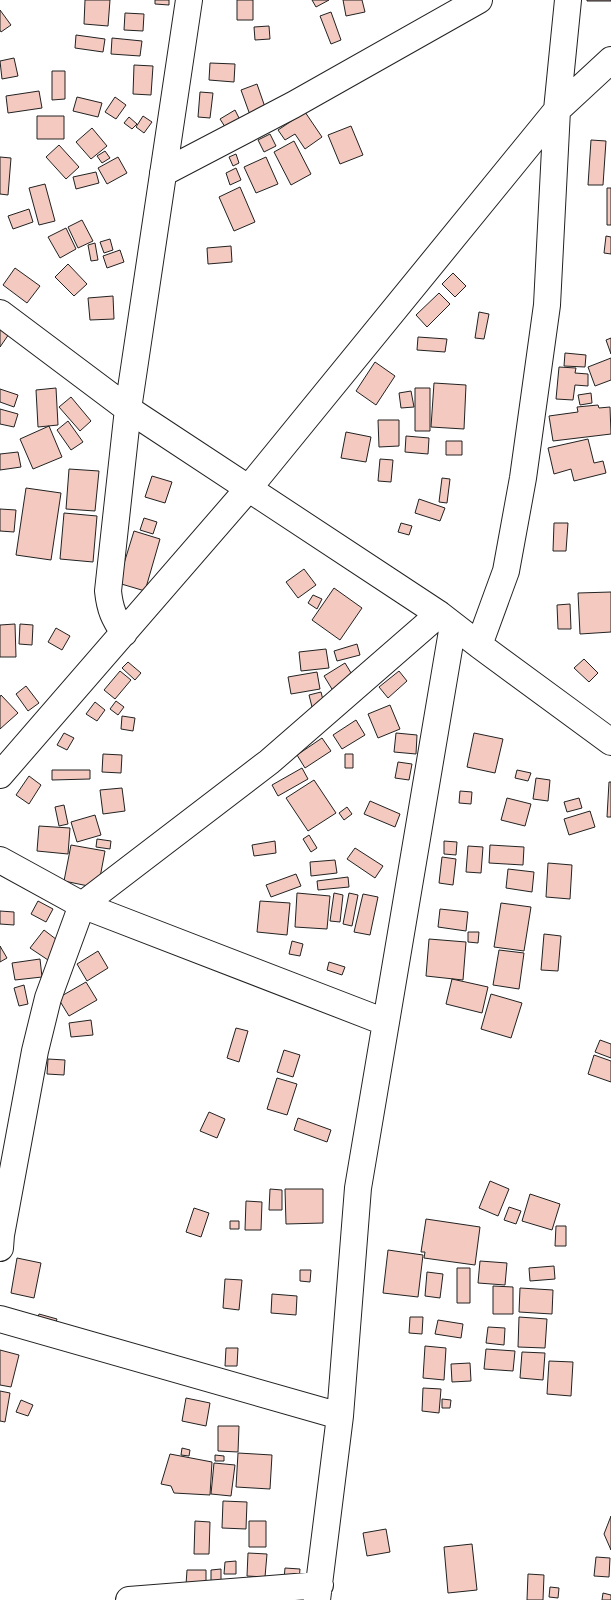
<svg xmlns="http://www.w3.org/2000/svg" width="611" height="1600" font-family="'Roboto Serif',serif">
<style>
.building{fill:#f3c9c0;stroke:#222}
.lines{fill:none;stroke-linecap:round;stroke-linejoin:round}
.minor-casing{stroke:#222;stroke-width:28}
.minor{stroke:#fff;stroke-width:26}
</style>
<rect width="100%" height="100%" fill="#fff"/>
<path class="building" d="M85,0h25l-2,26 -24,-2z
M155,0h14v5l-14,-1z
M237,0h16v20h-16z
M312,0h17l-13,7z
M343,0h19l3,12 -19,4z
M587,0h24v1h-24z
M0,10l11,15 -10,7 -1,-2z
M331,12l10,28 -10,4 -11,-28z
M125,13l19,1 -1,17 -19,-1z
M269,26l1,13 -15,1 -1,-13z
M76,35l29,4 -2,13 -28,-4z
M112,38l30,3 -2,15 -29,-2z
M14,58l4,18 -16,3 -2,-18z
M210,63l25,1 -1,18 -25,-2z
M134,65l19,1 -2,29 -18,-1z
M52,71h13v28l-13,1z
M257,84l9,26 -16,5 -9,-25z
M39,91l3,17 -34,5 -2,-17z
M200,92l13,1 -3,25 -12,-1z
M77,97l25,6 -4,14 -25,-6z
M115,97l11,8 -10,14 -11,-7z
M235,110l6,12 -14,8 -7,-11z
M305,112l17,25 -17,12 -10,-15 -10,6 -7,-10z
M37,116h27v23h-27z
M143,116l9,6 -8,11 -8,-6z
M129,117l8,7 -5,5 -8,-6z
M351,126l12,29 -23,9 -12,-29z
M92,128l15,18 -16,13 -15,-17z
M270,134l6,12 -12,6 -6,-12z
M591,140l15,1 -3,44h-15z
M294,141l17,33 -20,11 -17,-33z
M59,145l20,22 -13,12 -20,-22z
M105,151l5,7 -8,5 -5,-7z
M236,154l3,9 -6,3 -4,-9z
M0,157l11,1 -3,37 -8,-1z
M118,157l9,16 -20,11 -9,-16z
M266,157l12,27 -22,9 -12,-26z
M236,168l5,12 -11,5 -4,-12z
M96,172l3,11 -23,6 -3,-12z
M45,184l10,37 -16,4 -10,-37z
M240,187l15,35 -21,9 -15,-34z
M607,188h4v37h-4z
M29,209l4,13 -20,7 -5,-13z
M82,220l11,21 -15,7 -10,-21z
M66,228l10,21 -16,9 -12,-21z
M606,236l5,1v17l-7,-1z
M110,239l3,11 -9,3 -4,-11z
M95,243l3,17 -7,1 -3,-16z
M231,246l1,16 -24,2 -1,-16z
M120,250l4,12 -17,6 -4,-12z
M68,264l19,20 -13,12 -19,-19z
M15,268l25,18 -13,17 -24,-18z
M453,273l13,13 -11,11 -13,-13z
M439,293l11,11 -23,23 -11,-12z
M113,296l1,23 -24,1 -2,-22z
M479,312l10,2 -5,25 -9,-1z
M0,327l9,7 -9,13z
M418,337l29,2 -2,13 -28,-2z
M611,338v16l-5,-14z
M565,353l21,2 -1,12 -21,-1z
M611,358v22l-16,6 -7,-19z
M375,362l20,14 -19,29 -20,-14z
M559,367l17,1 -1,5 13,1v12l-13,-1 -2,15 -17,-1z
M434,383l32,2 -2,44 -33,-2z
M56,388l2,37 -20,2 -2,-37z
M415,388h15v43h-15z
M0,389l18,6 -4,12 -14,-5z
M411,391l3,16 -13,1 -2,-15z
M591,393l1,10 -12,2 -2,-10z
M71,397l20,24 -11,10 -21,-24z
M598,405l1,3 11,-1 1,27 -58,7 -4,-25 29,-4 -1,-5z
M0,409l18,5 -4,13 -14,-3z
M378,420h21v26l-20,1z
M68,421l15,21 -12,8 -14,-20z
M49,426l13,31 -29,12 -13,-30z
M346,432l25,5 -5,25 -25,-4z
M406,436l23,2 -1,16 -23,-2z
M588,439l6,24 9,-2 3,12 -32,8 -3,-12 -17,5 -6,-26z
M446,441h16v14h-16z
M18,452l3,15 -21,3v-16z
M380,459l13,1 -2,22 -13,-1z
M69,469l30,2 -4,40 -29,-2z
M152,476l20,6 -7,21 -20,-6z
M442,478l8,1 -3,24 -8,-1z
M26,488l35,5 -10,67 -35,-5z
M419,499l26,9 -5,13 -25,-8z
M0,509l16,1 -2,22 -14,-1z
M64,513l33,3 -4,46 -33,-3z
M144,518l13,4 -4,12 -13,-4z
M401,523l11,3 -3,9 -11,-3z
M554,523h14l-2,28h-13z
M134,531l26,8 -15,52 -27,-8z
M304,569l12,16 -18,13 -12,-16z
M334,588l28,20 -22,32 -28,-20z
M611,592v40l-31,2 -2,-41z
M313,595l9,4 -5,10 -9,-6z
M570,604l1,25h-13l-1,-24z
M15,624l1,33h-16v-32z
M20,624l13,1 -1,20 -13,-1z
M56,628l14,8 -8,14 -14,-8z
M357,644l3,11 -23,6 -3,-10z
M326,649l3,19 -28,3 -2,-19z
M584,659l14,14 -9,9 -15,-14z
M128,662l13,11 -6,7 -13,-12z
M345,663l11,18 -21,13 -11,-18z
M120,671l11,9 -16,19 -11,-9z
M399,671l8,10 -19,17 -9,-11z
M317,672l3,17 -29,5 -3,-17z
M26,686l13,17 -11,8 -12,-17z
M321,692l3,12 -12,3 -3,-12z
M1,695l17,18 -18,16v-32z
M116,701l8,6 -6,8 -8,-6z
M95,702l10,8 -8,11 -11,-7z
M390,705l10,24 -22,9 -10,-24z
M122,716l13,2 -2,13 -12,-2z
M356,720l9,15 -23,14 -9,-14z
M64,733l10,5 -7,12 -10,-5z
M396,733l21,2 -1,19 -22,-2z
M474,733l29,6 -8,34 -28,-6z
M322,738l9,13 -26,17 -8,-13z
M103,754l19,1 -1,18 -19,-1z
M345,754h8v14h-8z
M398,762l14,2 -3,16 -14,-2z
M302,768l6,11 -30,17 -6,-11z
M52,770h38v9l-38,1z
M517,770l14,3 -3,8 -13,-3z
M29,776l12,9 -12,19 -13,-9z
M536,778l14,2 -2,21 -15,-2z
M314,780l22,33 -28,18 -22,-33z
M609,782h2v35h-4z
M122,788l3,23 -22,3 -3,-24z
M460,791l12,1 -1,12 -12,-1z
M507,798l24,6 -6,22 -24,-6z
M579,798l3,10 -15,4 -3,-10z
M370,801l30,13 -5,13 -31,-13z
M64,805l4,19 -9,2 -4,-19z
M347,807l5,7 -8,6 -5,-7z
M590,811l5,16 -26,8 -5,-16z
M95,815l6,20 -24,7 -6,-20z
M39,826l31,2 -2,26 -31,-3z
M309,835l8,13 -6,4 -8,-13z
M97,839l14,2 -1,8 -14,-2z
M275,841l1,12 -22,3 -2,-11z
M444,841l13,1 -1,13 -12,-1z
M71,845l34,6 -7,37 -34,-7z
M490,845l34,2 -1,18 -34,-2z
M468,846l15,1 -2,26 -15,-1z
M355,848l28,18 -8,12 -28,-19z
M442,857l14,2 -3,26 -14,-2z
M335,860l2,13 -26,3 -1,-14z
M548,863l24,2 -2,34 -24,-2z
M508,869l26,3 -2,20 -26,-4z
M296,874l5,12 -30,11 -5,-12z
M348,877l1,10 -31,3 -1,-9z
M297,893l33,3 -3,33 -32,-2z
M334,893l9,2 -3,27 -10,-1z
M349,893l9,2 -6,31 -9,-2z
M363,894l15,3 -8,38 -16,-3z
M38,901l15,8 -7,13 -15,-8z
M260,901l30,2 -3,32 -30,-3z
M501,903l30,4 -7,44 -30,-4z
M440,909l28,3 -2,19 -28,-4z
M0,911l14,1v13l-14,-1z
M44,930l17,13 -13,17 -18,-12z
M468,932h11l-1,11 -10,-1z
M544,934l17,2 -3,35 -17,-1z
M429,939l37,3 -3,38 -37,-4z
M292,941l11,3 -3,12 -11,-2z
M0,946l7,12 -7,4z
M499,950l25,3 -5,36 -26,-4z
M98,951l10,17 -21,13 -10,-17z
M40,959l2,18 -27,3 -3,-17z
M329,962l16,5 -3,8 -15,-5z
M452,979l36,8 -6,26 -36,-9z
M86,982l11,18 -28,16 -11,-18z
M24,985l4,19 -9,2 -5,-18z
M491,994l31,9 -11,35 -30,-9z
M91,1020l2,15 -22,2 -2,-14z
M236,1028l12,3 -9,31 -12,-4z
M600,1040l11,4v14l-16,-6z
M284,1050l16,5 -7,22 -16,-5z
M594,1055l17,6v21l-23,-8z
M48,1059l17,1 -1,15 -17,-1z
M277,1078l20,6 -10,31 -20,-6z
M209,1112l16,7 -8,19 -17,-7z
M298,1118l33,12 -4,12 -33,-12z
M490,1181l19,8 -11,27 -19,-8z
M270,1189l12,1v20h-13z
M285,1189h38v34l-37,1z
M530,1194l30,10 -8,26 -30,-9z
M246,1201l16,1 -1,28h-16z
M509,1207l12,4 -5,13 -12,-4z
M194,1208l15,5 -8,24 -15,-5z
M426,1219l54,8 -5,38 -51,-7 1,-6h-4z
M230,1221h9v8h-9z
M556,1226h10v20h-11z
M388,1250l35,5 -5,42 -35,-4z
M17,1258l24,5 -7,35 -23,-5z
M480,1261l27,2 -2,22 -27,-2z
M554,1266l1,13 -25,2 -1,-13z
M457,1268h13v35h-13z
M300,1270h11l-1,12 -10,-1z
M427,1272l16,2 -3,24 -15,-2z
M225,1279l17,1 -3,30 -16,-2z
M493,1286l20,1v27h-20z
M520,1288l33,2 -1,24 -33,-2z
M272,1294l25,2 -1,19 -25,-2z
M39,1314l18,5 -3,9 -18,-5z
M410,1317h13l-1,17 -13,-1z
M519,1317l28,2 -2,29 -27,-1z
M438,1320l25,4 -2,14 -26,-4z
M488,1327l17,1 -1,17 -18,-2z
M425,1346l21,2 -2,32 -21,-2z
M226,1348h12l-1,18h-12z
M486,1349l29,2 -2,20 -29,-2z
M0,1350l19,5 -8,32 -11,-2z
M522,1352l23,1 -2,27 -23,-2z
M549,1361l24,1 -2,34 -24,-2z
M470,1363l1,18 -19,1 -1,-18z
M423,1388l18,1 -2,24 -17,-2z
M0,1391l10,2 -5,29 -5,-1z
M186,1398l24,5 -4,23 -24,-5z
M442,1399l9,1 -1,8h-8z
M21,1400l12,5 -5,11 -12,-4z
M218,1426h21l-1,26 -20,-1z
M182,1448l8,2 -1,6 -8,-1z
M238,1453l34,2 -2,34 -34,-2z
M170,1454l42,8 -2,33 -36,-2 -3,-7 -10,-2z
M215,1455l9,1v5h-9z
M214,1463l21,2 -4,31 -20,-2z
M223,1501l24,1 -1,27 -24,-1z
M611,1516v34l-7,-16z
M195,1521l15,1 -1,32h-15z
M249,1521h17v26h-17z
M386,1529l4,23 -23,4 -4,-23z
M472,1544l5,46 -29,3 -4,-46z
M248,1553l19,1 -2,23 -18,-1z
M596,1557l14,1 -1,19 -15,-1z
M236,1561v13h-12l1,-12z
M285,1568l15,1 -1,11 -15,-1z
M221,1569v15l-10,1v-15z
M187,1570h19v15h-20z
M528,1574l16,1 -1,25h-16z
M550,1587l9,1 -1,10 -9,-1z
M603,1593l8,2v5h-9z"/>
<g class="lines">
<g class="minor-casing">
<path id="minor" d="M163,173l130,-68 186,-105
M0,313l128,96 311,205 40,31 132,97
M124,633c-10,-15 -14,-23 -16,-42l20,-182 61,-409
M479,645l27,-74 17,-93 24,-173 10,-195 11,-110
M0,775l248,-286 309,-379 54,-50
M0,860l82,45 303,117
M0,1248l1,-13 34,-184 13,-53 34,-93 187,-143 170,-148
M0,1319l340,97
M129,1600l191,-15
M317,1600l23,-184 18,-228 95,-563"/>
</g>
<use href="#minor" class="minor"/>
</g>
</svg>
